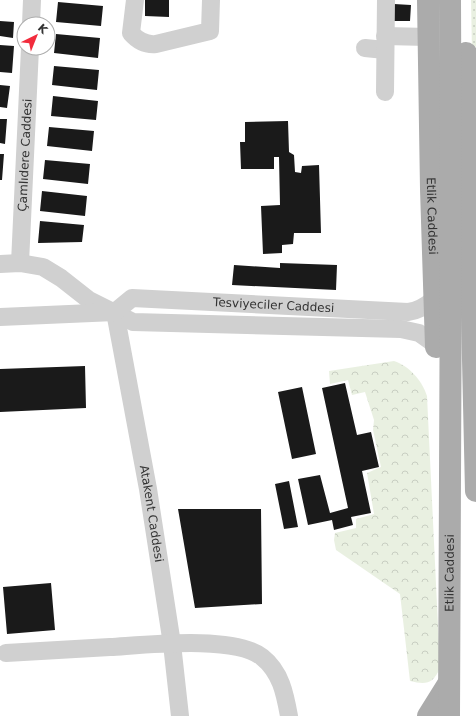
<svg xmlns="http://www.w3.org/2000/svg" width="476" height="716" font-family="'DejaVu Sans',sans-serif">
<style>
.green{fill:url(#green-dots)}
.forest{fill:url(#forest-crowns)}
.building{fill:#1a1a1a}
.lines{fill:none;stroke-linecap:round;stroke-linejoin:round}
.minor{stroke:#d0d0d0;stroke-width:18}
.major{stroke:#ababab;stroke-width:22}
.labels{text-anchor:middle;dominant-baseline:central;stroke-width:4;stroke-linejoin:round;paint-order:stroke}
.street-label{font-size:12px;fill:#333;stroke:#fff}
</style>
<defs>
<pattern id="green-dots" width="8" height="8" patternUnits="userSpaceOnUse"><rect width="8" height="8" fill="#e9f0e1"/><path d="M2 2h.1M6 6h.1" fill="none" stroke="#c8cec2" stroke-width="1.8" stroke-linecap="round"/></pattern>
<pattern id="forest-crowns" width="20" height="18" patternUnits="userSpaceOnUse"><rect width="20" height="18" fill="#e9f0e1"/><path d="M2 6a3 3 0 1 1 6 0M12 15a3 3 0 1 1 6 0" fill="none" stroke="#c8cec2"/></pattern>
</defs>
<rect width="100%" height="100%" fill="#fff"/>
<path class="green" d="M471,0h5v46l-4,6z"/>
<path class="forest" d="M394,361c15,5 28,19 33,35l13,272c-7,16 -14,17 -30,13l-10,-87 -64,-44 -2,-10 1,-7 21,-5v-9l18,-5 -7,-41 14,-6 -8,-37 1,-10 -9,-28 -13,3 -4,-15 -18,4 -1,-13z"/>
<path class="building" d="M145,0h24v17l-24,-1z
M58,2l45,4 -2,20 -45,-4z
M394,4l17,1 -1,16h-16z
M0,21l14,1 -1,16 -13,-2z
M56,34l44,4 -2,20 -44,-5z
M0,45l14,1 -2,27 -12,-1z
M54,66l45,4 -2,20 -45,-5z
M0,85l10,1 -3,22 -7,-1z
M53,96l45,5 -2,19 -45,-4z
M0,119h7l-2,25 -5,-1z
M288,121l1,31 5,3 1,17 6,1 1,-7 17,-1 2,68h-27l-1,11 -11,1v8l-19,1 -2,-48 19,-1 -1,-48h-5v12h-33l-1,-27h5v-20z
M49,127l45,4 -2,20 -45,-5z
M0,154h4l-2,26h-2z
M45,160l45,4 -2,20 -45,-5z
M42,191l45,5 -2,20 -45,-5z
M40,221l44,4 -2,17 -44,1z
M280,263l57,2 -1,25 -104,-5 2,-20 46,3z
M85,366l1,42 -86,4v-43z
M345,383l12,52 14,-3 8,35 -17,4 9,42 -20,4 2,8 -19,5 -2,-10 -24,5 -10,-46 22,-4 10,38 18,-5 -26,-120z
M302,387l14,67 -24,5 -14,-67z
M289,481l9,46 -14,2 -9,-45z
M178,509h83l1,95 -67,4z
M51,583l4,47 -48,4 -4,-47z"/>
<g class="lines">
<g class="minor">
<path d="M135,0l-4,33c7,8 15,12 25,11l54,-13 1,-31"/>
<path d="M31,24l1,-24"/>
<path d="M385,36l43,1"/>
<path d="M365,48l20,2"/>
<path d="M385,92l1,-92"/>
<path id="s1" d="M20,263l10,-215"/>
<path d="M0,264l20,-1 23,4 18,11 28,22 44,22 268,7 18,4 17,12"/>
<path id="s2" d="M115,312l33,177 24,155 8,72"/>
<path id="s3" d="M0,317l115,-5 17,-14 276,14c10,-1 18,-6 26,-13"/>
<path d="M6,653c35,-2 69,-4 104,-6 35,-2 125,-12 152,10 19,15 23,37 27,59"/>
</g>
<g class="major">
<path id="s4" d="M428,0l3,189 5,158"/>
<path d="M466,53l10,438"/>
<path d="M428,716l20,-32"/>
<path id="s5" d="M449,716l2,-473 -1,-243"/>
</g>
</g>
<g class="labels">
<g class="street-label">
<text stroke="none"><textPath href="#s1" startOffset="108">Çamlıdere Caddesi</textPath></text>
<text stroke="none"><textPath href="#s4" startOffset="216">Etlik Caddesi</textPath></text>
<text stroke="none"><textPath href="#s3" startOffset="279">Tesviyeciler Caddesi</textPath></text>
<text stroke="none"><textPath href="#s2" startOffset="205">Atakent Caddesi</textPath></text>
<text stroke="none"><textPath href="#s5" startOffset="143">Etlik Caddesi</textPath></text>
</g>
</g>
<g transform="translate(36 36) rotate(43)"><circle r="19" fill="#ffffff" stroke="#adadad"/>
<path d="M0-3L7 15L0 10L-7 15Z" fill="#f22c3d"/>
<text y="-6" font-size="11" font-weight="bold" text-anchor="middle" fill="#333333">K</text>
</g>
</svg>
